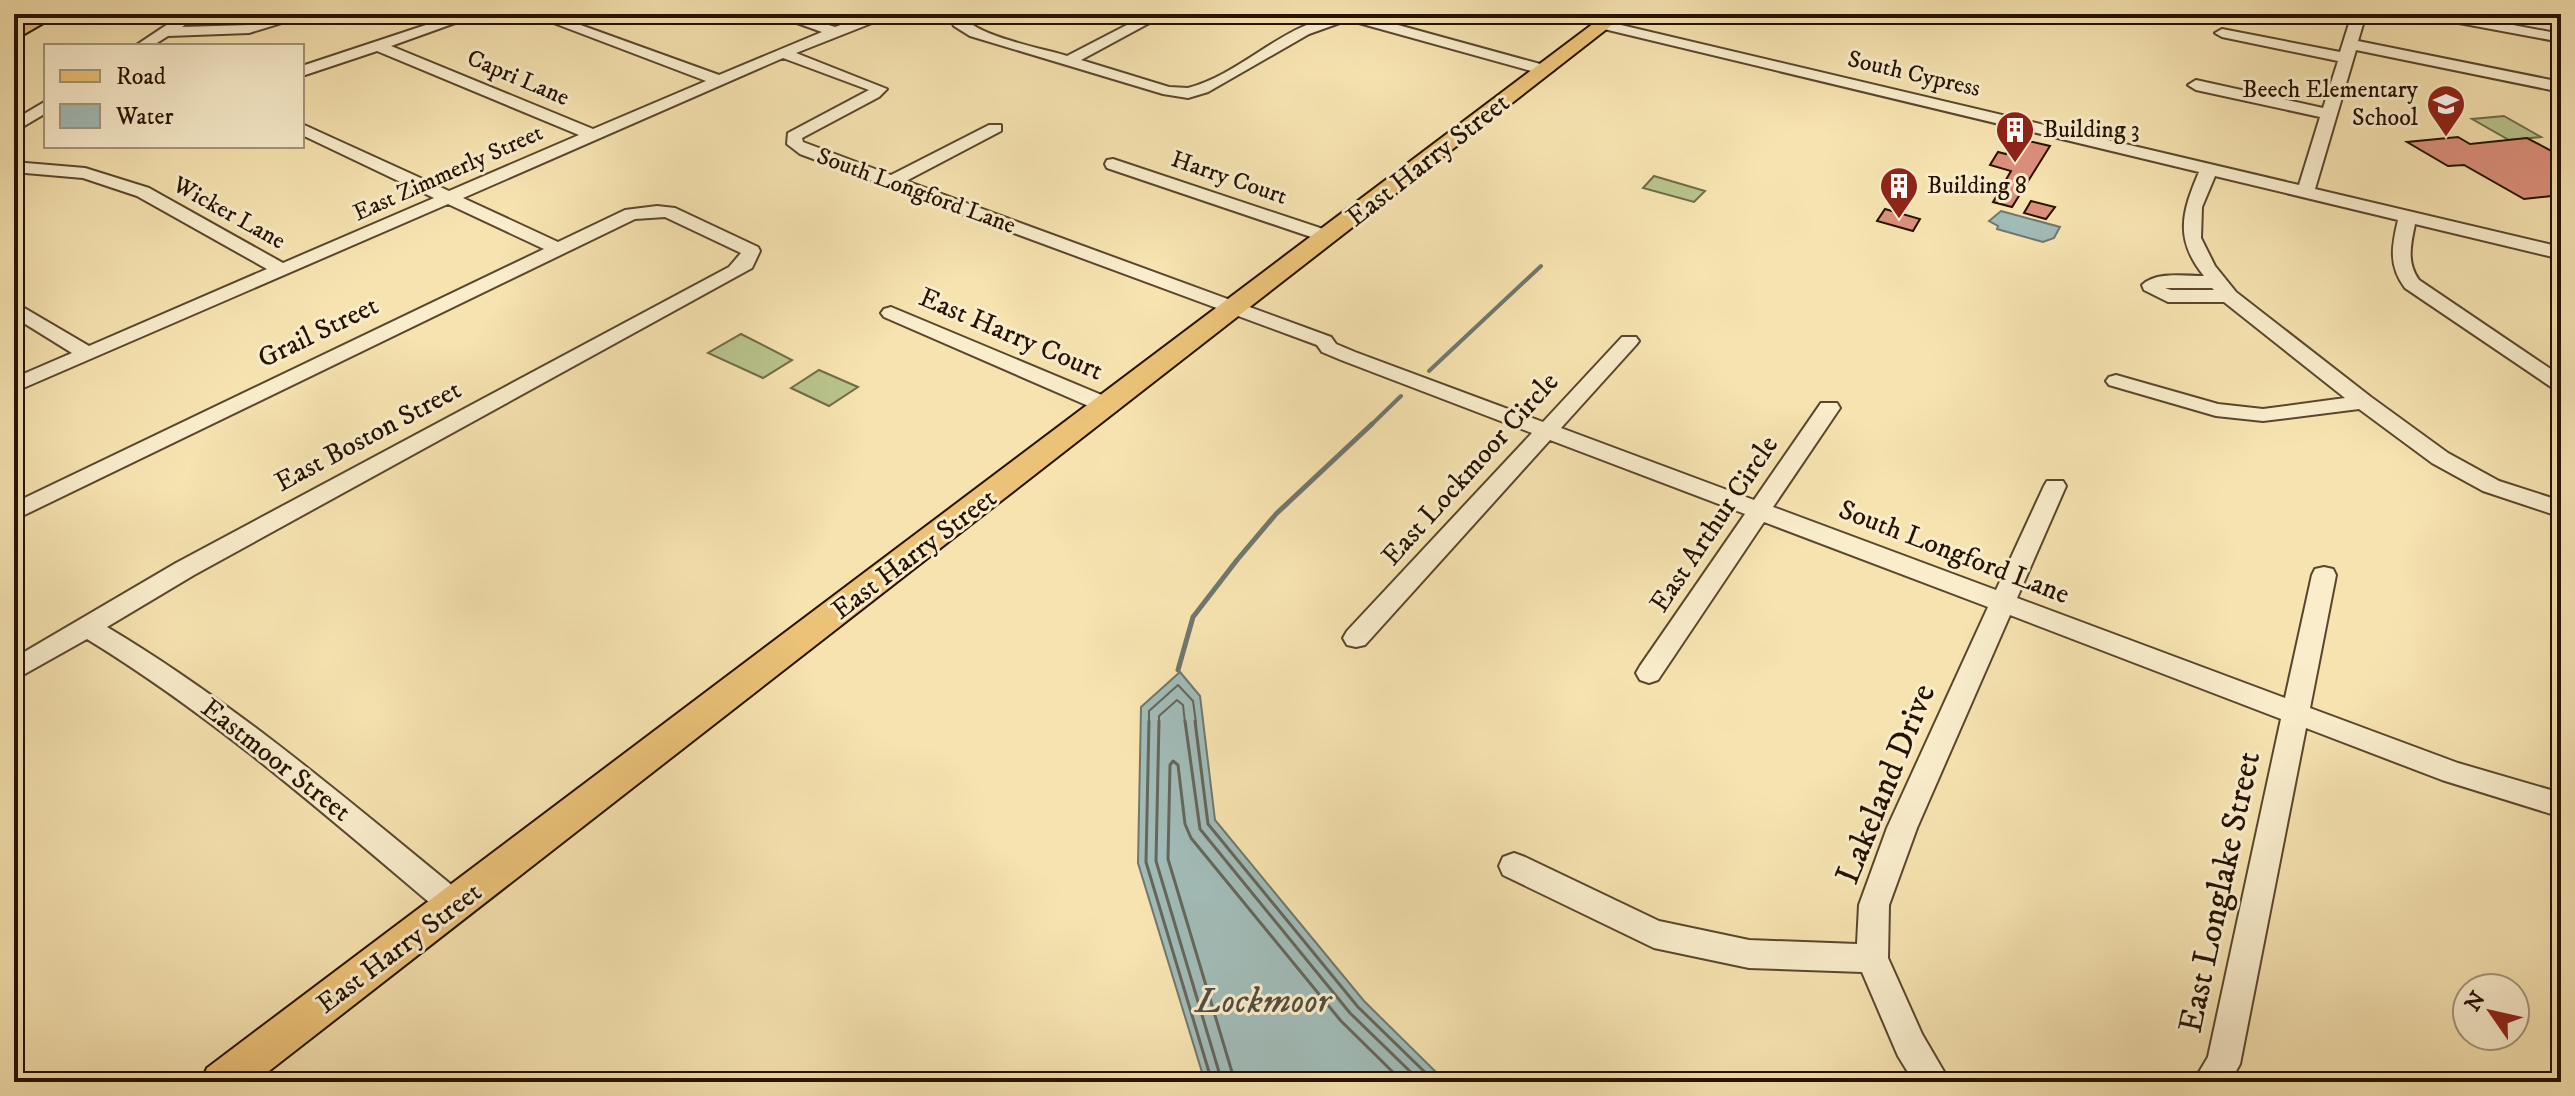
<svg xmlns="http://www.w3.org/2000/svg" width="2575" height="1096" font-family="'IM FELL DW Pica',serif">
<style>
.green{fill:#b9c48d;stroke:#706b46;stroke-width:2}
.water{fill:#a1bbb7;stroke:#70776e;stroke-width:2}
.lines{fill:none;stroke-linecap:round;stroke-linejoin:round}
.shore-far1{stroke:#64665c;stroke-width:2}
.shore{stroke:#64665c;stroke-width:3}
.stream-far1{stroke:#70776e;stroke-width:4}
.stream{stroke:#70776e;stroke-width:5}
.building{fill:#dc907c;stroke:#261200;stroke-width:2}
.minor-casing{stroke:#5a462c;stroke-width:4}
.major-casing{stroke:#261200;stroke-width:4}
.highway-casing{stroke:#261200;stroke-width:4}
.minor{fill:#f9edcc;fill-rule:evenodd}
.major{fill:#ebc278;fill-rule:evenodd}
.highway{fill:#ebc278;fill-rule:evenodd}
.labels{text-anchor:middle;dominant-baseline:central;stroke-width:6;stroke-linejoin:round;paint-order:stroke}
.far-street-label{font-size:24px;fill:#261200;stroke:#f9edcc}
.far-poi-label{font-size:24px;fill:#261200;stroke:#f9edcc;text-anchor:start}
.street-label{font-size:28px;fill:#261200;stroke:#f9edcc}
.near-street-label{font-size:34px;fill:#261200;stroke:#f9edcc}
.near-water-label{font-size:36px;font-style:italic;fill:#514d40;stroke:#f9edcc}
</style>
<rect width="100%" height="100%" fill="#f6e3b0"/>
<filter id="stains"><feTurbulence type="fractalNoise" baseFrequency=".0025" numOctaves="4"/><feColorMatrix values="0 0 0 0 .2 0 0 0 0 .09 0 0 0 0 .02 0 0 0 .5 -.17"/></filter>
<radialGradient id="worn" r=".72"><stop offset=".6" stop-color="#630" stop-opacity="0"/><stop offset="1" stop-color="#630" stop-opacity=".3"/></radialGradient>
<path class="green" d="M2504,116l37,21 -32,3 -37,-21z
M1654,176l51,15 -11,11 -51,-14z
M741,334l51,26 -29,18 -55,-25z
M819,370l39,17 -29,19 -38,-18z"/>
<path class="water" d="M2001,211l59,16 -6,11 -11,4 -46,-13 1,-3 -9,-5z
M1180,672l20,24 15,124 149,181 82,81h-241l-67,-219 3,-156z"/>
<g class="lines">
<path class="shore-far1" d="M1149,723v-12l29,-26 15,16 3,22
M1159,723v-7l18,-16 6,5 2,18"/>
<path class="shore" d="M1149,721l-3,141 66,220
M1159,721l-3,140 66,221
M1185,721l15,108 150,184 71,69
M1195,721l13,103 150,183 77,75
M1235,1082l-67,-223 2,-94 3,-4 5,4 7,59 6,14 150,183 62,61"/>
<path class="stream-far1" d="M1429,371l112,-105
M1370,426l31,-30"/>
<path class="stream" d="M1178,670l15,-53 44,-57 39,-46 96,-90"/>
</g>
<path class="building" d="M2458,137l12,7 57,-6 34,18v39l-37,4 -60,-34 -16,1 -41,-24z
M2016,138l34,8 -38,61 -19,-5 18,-31 -21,-6 8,-13 8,2z
M2031,201l24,6 -9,12 -22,-6z
M1885,209l35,10 -7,12 -36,-10z"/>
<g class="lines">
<g class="minor-casing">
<path id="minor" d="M183,14h17l-18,13 67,-2 39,-11h23l-62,19 -81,3 -16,10h-17z
M459,14h21l-89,32 202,83 113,-48 -176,-67h20l169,61 103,-43 -50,-18h22l41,13 34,-12 41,-1 -7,4 -31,5 -76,30 91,36 -8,8 -77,41 1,4 88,33 98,-50h12v6l-95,50 425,156 5,7 19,8 188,70 79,-85h14l3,4 -3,4 -75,83 193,72 67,-97h16l3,5 -67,99 223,83 48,-104 3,-5h16l3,5 -49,112 268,100 27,-123 3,-6 9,-2 9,2 3,6 -26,133 148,55 103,30v24l-119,-37 -136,-52 -66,336 -10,18h-37l15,-25 73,-338 -271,-104 -93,213 -28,77 -1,53 34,76 28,48h-36l-16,-26 -36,-84 -113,-4 -95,-20 -151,-73 -4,-9 4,-9 11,-4 11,4 134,64 90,19 108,4 2,-39 28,-77 101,-221 -224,-85 -106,158 -9,3 -9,-3 -4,-7 4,-7 105,-152 -195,-74 -185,205 -9,2 -9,-2 -4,-7 4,-7 185,-198 -191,-73 -19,-8 -5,-7 -517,-191 -13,-10 1,-11 81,-43 -86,-32 -320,140 95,44 67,-32 32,-4 18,2 83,39 2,4 -8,17 -558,307 -87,52c129,77 242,174 358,269l4,9 -4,9 -11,4 -11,-4c-115,-97 -227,-196 -356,-275l-73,41v-22l162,-95 553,-296 12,-14 -76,-36 -30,2 -621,301v-17l530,-254 -96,-45 -434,188v-14l58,-25 -58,-36v-15l75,44 178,-77 -130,-73 -54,-18 -69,-6v-10l71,6 64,20 134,75 151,-65 -132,-63v-11l147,67 130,-56 -202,-84 -75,25v-10z
M947,14h14c13,22 80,34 106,42l81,-42h18l-85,46 88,27 19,1c60,-16 101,-74 170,-74l193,53 3,3 -8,5 -198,-55 -39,14 -101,58 -20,6 -25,-4 -193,-58 -16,-10z
M2352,14h14l-8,27 203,41v10l-205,-42 -41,139 246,58v12l-146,-35c-4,20 -9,38 4,56l142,96v15l-7,-2 -149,-101c-17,-23 -13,-42 -7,-68l-183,-44 -13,31 -1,31 14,28 21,26 135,105 77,56 51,28 62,20v16l-78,-26 -51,-28 -73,-54 -96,12 -47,-5 -107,-31 -3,-4 3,-4 7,-2 102,29 45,5 82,-11 -121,-96h-56l-24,-12 -2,-5c14,-14 43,-9 62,-9 -30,-37 -22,-64 -5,-104l-595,-143 -7,-4 7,-4 695,164 21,-68 -124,-27 -8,-5 8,-5 127,28 15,-47 -116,-24 -7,-4 7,-4 118,23zM2165,288h47l2,2h-43z
M2425,14h30l106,20v8l-129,-24z
M46,101v12l-32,19v-12z
M1113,159l222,74 3,4 -9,5 -6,-1 -216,-73 -2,-4 2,-4z
M891,307l225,94 3,5 -3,5h-16l-216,-94 -3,-4 3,-4z"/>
</g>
<g class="major-casing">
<path id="major" d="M1606,14h20l-1371,1068h-54l6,-14z"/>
</g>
<g class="highway-casing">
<path id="highway" d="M35,14h24l-45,26v-14z"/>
</g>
<use href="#minor" class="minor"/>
<use href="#major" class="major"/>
<use href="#highway" class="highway"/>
</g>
<defs>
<g id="school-pin" transform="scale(2)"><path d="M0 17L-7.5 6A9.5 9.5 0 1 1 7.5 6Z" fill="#8f2418" stroke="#f9edcc"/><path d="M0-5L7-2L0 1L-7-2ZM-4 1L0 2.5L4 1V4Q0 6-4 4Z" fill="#fff"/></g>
<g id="building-pin" transform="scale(2)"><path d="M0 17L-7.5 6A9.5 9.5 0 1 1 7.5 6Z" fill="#8f2418" stroke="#f9edcc"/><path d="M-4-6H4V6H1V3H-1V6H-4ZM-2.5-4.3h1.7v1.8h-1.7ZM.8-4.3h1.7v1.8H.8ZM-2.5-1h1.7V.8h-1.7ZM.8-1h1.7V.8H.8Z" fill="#fff"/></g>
</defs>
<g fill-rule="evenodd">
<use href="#school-pin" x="2446" y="104"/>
<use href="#building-pin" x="2015" y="130"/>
<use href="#building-pin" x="1899" y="186"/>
</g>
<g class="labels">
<g class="far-street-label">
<text transform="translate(1914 74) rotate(13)">South Cypress</text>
<text transform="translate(518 78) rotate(23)">Capri Lane</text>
<text transform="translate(448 173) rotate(-24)">East Zimmerly Street</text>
<text transform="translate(1229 178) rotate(19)">Harry Court</text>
<text transform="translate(916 191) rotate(20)">South Longford Lane</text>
<text transform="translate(229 213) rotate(29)">Wicker Lane</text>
</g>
<g class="far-poi-label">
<text x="2418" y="90" text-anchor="end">Beech Elementary<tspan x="2418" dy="28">School</tspan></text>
<text x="2043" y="130">Building 3</text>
<text x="1927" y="186">Building 8</text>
</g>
<g class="street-label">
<text transform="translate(1428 160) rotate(-38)">East Harry Street</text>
<text transform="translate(318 332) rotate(-26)">Grail Street</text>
<text transform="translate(1011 334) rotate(23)">East Harry Court</text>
<text transform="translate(368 436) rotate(-28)">East Boston Street</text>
<text transform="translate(1470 469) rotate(-48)">East Lockmoor Circle</text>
<text transform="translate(1714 524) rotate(-56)">East Arthur Circle</text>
<text transform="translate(1954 552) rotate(21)">South Longford Lane</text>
<text transform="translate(914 554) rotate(-37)">East Harry Street</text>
<text transform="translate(276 760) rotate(38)">Eastmoor Street</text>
<text transform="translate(399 948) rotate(-37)">East Harry Street</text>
</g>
<g class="near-street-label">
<text transform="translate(1886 784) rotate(-68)">Lakeland Drive</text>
<text transform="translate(2220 892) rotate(-78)">East Longlake Street</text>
</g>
<g class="near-water-label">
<text x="1263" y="1001">Lockmoor</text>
</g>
</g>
<rect width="2575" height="1096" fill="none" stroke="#f6e3b0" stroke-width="48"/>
<rect x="16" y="16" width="2543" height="1064" fill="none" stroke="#261200" stroke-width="4"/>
<rect x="24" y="24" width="2527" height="1048" fill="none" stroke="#261200" stroke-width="2"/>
<rect x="44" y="44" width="260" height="104" fill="#f9edcc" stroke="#a5957a" stroke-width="2"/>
<rect x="60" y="70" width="40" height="12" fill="#ebc278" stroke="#a5957a" stroke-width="2"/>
<text x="116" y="84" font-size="24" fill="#261200">Road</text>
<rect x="60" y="104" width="40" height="24" fill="#a1bbb7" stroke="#a5957a" stroke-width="2"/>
<text x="116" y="124" font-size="24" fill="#261200">Water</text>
<g transform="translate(2491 1012) rotate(304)"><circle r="38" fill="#f9edcc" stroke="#a5957a" stroke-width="2"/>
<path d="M0-6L14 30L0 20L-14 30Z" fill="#8f2418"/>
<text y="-12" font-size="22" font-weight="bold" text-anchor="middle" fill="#261200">N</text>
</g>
<rect width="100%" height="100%" filter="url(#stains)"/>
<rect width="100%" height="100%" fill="url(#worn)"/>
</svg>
